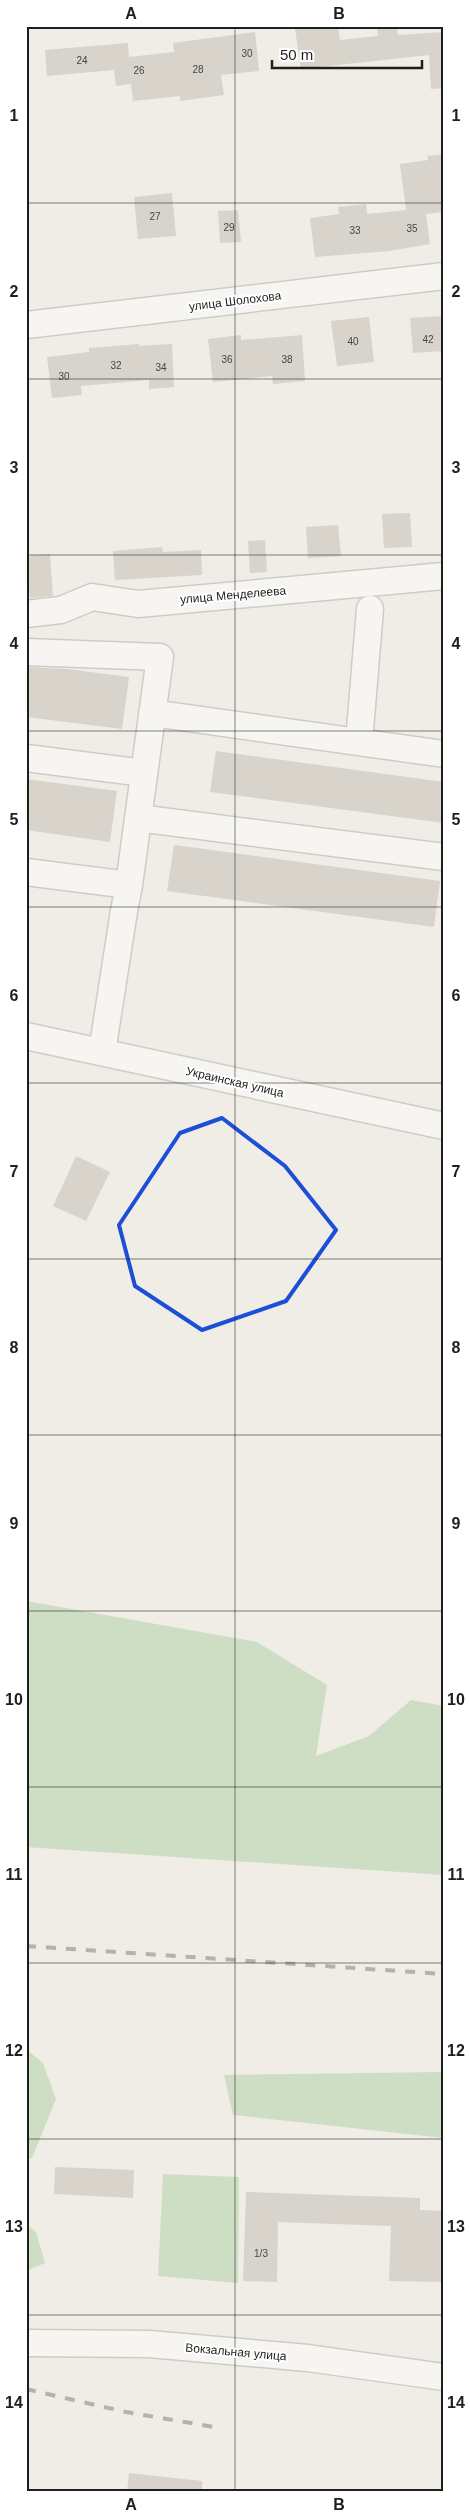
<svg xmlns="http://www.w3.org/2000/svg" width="470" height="2518" font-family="Helvetica,sans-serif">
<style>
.forest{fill:#a5cd9b}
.building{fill:#bcb5ae}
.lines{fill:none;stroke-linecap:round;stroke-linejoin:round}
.minor-casing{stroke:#a5a5a5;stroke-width:29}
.minor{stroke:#fff;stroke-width:26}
.rail{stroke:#6c6c6c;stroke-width:4;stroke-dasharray:10 10;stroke-linecap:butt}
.marked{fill:none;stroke:#1d4ed8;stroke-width:4;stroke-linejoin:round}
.grid{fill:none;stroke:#1e1e1e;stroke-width:1;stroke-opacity:0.55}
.labels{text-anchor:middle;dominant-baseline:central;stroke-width:4;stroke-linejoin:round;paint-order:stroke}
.number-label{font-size:10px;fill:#464442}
.street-label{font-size:12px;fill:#1e1e1e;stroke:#fff}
.neatline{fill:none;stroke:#1e1e1e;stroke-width:2}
.grid-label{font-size:16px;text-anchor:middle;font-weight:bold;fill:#1e1e1e}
</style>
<rect width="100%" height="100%" fill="#efede5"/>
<path class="forest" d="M26,1601l231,41 70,43 -11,71 53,-20 42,-36 33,6v169l-418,-28z
M26,2049l17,14 13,36 -24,59h-6z
M444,2072v66l-211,-23 -9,-40z
M163,2174l76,3 -1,106 -80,-7z
M26,2224l10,8 9,31 -19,8z"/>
<path class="building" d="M315,26h23l2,14 38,-4 -1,-10h20l1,9 46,-3v56l-13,1 -2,-34 -128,14 -6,-40z
M255,32l4,39 -38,4 3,20 -44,6v-5l-47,5 -2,-17 -15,2 -2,-16 -67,6 -2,-26 83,-7 1,14 45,-5 -1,-9z
M444,154v58l-18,2 4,30 -41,7 -74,6 -5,-39 29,-4 -1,-7 28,-3 1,10 39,-4 -6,-46 28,-4 -1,-4z
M172,193l4,43 -38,3 -4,-42z
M238,210l3,32 -21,1 -2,-32z
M443,316l1,35 -31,2 -3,-35z
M369,317l5,45 -37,4 -6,-45z
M241,335v5l61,-5 3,46 -32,3 -1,-8 -59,6 -5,-43z
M139,344v2l33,-2 2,43 -25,2v-9l-68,6 1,9 -30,3 -5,-41 42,-5v-4z
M410,513l2,34 -28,1 -2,-34z
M338,525l3,31 -33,2 -2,-31z
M265,540l2,32 -17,1 -2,-32z
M162,547l1,5 38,-2 1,25 -87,5 -2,-29z
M50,554l3,42 -23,2 -1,-9h-3v-33z
M26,667l41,2 62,8 -7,52 -96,-12z
M216,751l228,31v41l-234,-31z
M26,779l91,12 -7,51 -84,-12z
M174,845l266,36 -6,46 -267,-36z
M76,1156l34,16 -24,49 -33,-15z
M55,2167l79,3 -1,28 -79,-4z
M246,2192l174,6v12l24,1v71l-55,-1 2,-55 -113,-4 -1,60 -34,-1z
M129,2473l73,8v11h-75z"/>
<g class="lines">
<g class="minor-casing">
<path id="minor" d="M26,325l418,-49
M26,614l35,-4 31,-13 46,7 306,-28
M26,652l134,5 -31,228 -5,26 -22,141
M152,713l292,41
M359,742l11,-133
M26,758l118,15
M138,818l306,39
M26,872l103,13
M26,1036l418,90
M26,2343l123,1 159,14 136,19"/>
</g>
<use href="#minor" class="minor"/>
<path class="rail" d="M26,1946l418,28
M26,2389l100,23 88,15"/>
</g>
<path d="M0 0H470V2518H0ZM222,1118l63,48 51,64 -50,71 -84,29 -67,-44 -16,-61 61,-92z" fill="#efede5" fill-opacity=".55" fill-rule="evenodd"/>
<path class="marked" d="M222,1118l63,48 51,64 -50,71 -84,29 -67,-44 -16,-61 61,-92z"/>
<path class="grid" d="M235,26v2466M26,203h418M26,379h418M26,555h418M26,731h418M26,907h418M26,1083h418M26,1259h418M26,1435h418M26,1611h418M26,1787h418M26,1963h418M26,2139h418M26,2315h418"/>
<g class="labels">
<g class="number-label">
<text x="247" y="53">30</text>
<text x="82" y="60">24</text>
<text x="198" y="69">28</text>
<text x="139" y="70">26</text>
<text x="155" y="216">27</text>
<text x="229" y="227">29</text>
<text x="412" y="228">35</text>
<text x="355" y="230">33</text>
<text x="428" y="339">42</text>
<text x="353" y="341">40</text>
<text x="227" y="359">36</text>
<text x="287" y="359">38</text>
<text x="116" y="365">32</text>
<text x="161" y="367">34</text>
<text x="64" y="376">30</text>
<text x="261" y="2253">1/3</text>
</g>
<g class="street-label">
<text transform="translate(235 301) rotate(-7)">улица Шолохова</text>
<text transform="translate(233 595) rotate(-5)">улица Менделеева</text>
<text transform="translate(235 1082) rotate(13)">Украинская улица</text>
<text transform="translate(236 2352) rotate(5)">Вокзальная улица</text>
</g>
</g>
<rect width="470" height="2518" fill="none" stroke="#ffffff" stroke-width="55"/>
<path d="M272 60v8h150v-8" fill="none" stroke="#1e1e1e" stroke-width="2.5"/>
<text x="280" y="60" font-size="15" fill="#1e1e1e" stroke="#ffffff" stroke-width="4" paint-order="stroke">50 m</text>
<rect x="28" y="28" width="414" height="2462" class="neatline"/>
<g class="grid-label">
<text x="131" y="19">A</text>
<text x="339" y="19">B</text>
<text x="14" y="121">1</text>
<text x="456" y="121">1</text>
<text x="14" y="297">2</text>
<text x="456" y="297">2</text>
<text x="14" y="473">3</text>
<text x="456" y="473">3</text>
<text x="14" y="649">4</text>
<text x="456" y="649">4</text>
<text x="14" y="825">5</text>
<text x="456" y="825">5</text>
<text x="14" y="1001">6</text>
<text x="456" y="1001">6</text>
<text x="14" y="1177">7</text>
<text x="456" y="1177">7</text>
<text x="14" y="1353">8</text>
<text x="456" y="1353">8</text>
<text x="14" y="1529">9</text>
<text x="456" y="1529">9</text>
<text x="14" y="1705">10</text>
<text x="456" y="1705">10</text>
<text x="14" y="1880">11</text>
<text x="456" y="1880">11</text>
<text x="14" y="2056">12</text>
<text x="456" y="2056">12</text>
<text x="14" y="2232">13</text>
<text x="456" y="2232">13</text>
<text x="14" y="2408">14</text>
<text x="456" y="2408">14</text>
<text x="131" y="2510">A</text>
<text x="339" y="2510">B</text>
</g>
</svg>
